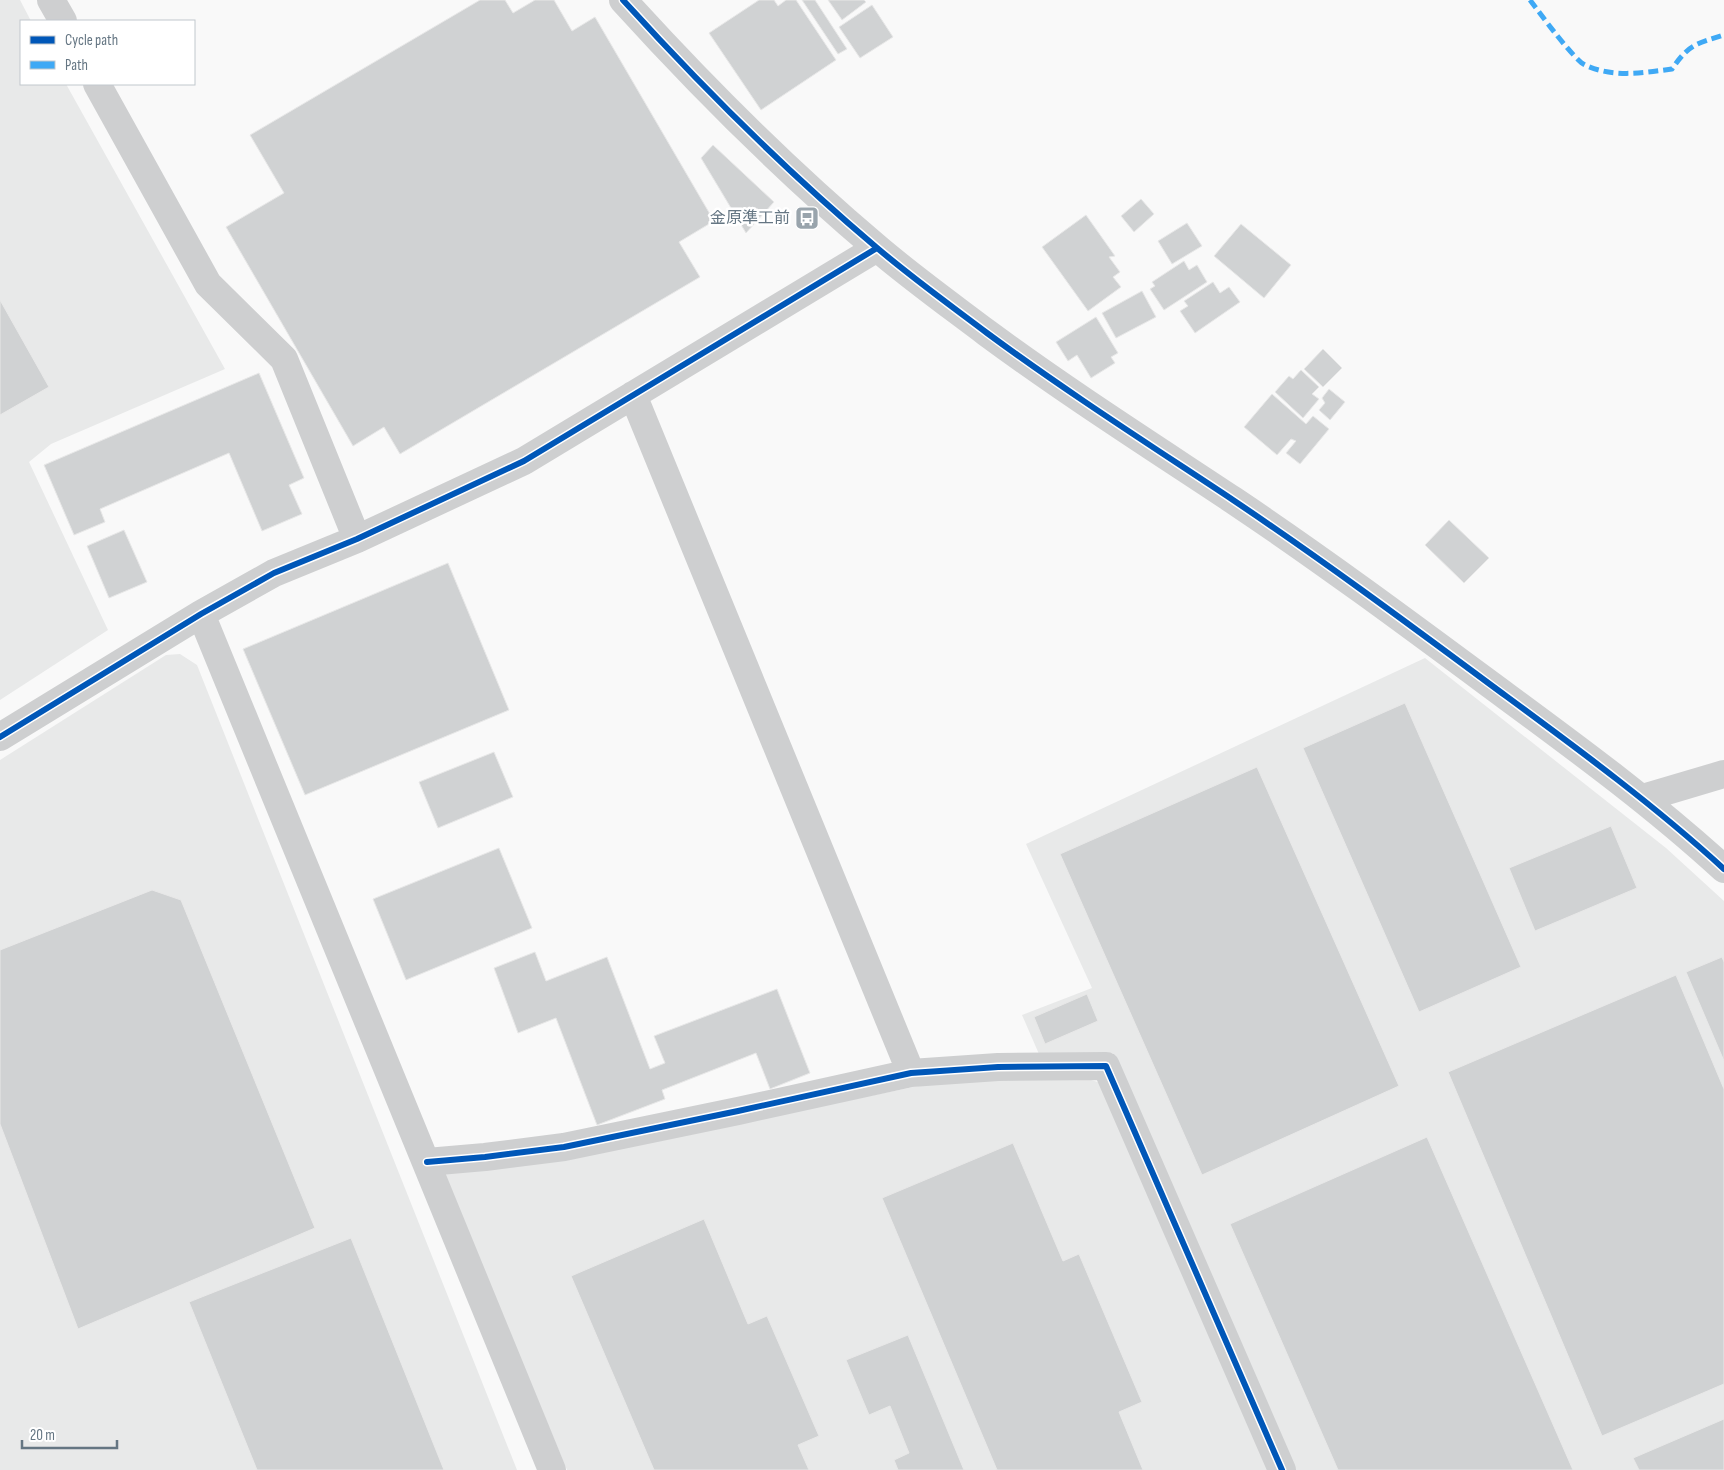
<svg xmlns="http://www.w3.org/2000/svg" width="1724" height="1470" font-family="'Sofia Sans Condensed','Noto Sans JP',sans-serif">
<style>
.built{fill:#e8e9e9}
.building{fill:#d0d2d3;stroke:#e8e8e8}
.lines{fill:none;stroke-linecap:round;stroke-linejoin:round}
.minor{stroke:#cecfd0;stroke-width:28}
.quiet{stroke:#3fa9f5;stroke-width:5;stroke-dasharray:10 5;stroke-linecap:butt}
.cycleway-casing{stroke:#fff;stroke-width:9}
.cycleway{stroke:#0057b8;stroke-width:6}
.labels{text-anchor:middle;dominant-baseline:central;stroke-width:5;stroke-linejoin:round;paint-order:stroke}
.poi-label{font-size:16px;fill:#657683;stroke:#fff;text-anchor:end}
</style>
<rect width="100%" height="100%" fill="#f9f9f9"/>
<path class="built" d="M0,0h20l11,21h-10v63h45l159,285 -174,75 -22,18 79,168 -108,70z
M180,654l17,11 320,805h-517v-710l166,-105z
M1425,658l241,190 58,53v569h-429l-182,-417 -74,1 -17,-39 70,-27 -66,-144z
M1081,1077l20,6 168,387h-702l-124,-296 120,-15 370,-76z"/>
<path class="building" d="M480,0h25l8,13 22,-13h19l18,31 23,-14 119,204 -35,21 21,35 -300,177 -16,-27 -31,19 -127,-219 58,-34 -34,-58z
M759,0h15l4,6 8,-6h10l40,60 -75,50 -52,-77z
M802,0h13l32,49 -9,5z
M828,0h36l2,2 -24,18z
M872,5l21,32 -33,21 -21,-31z
M713,145l61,57 -28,31 -45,-75z
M1141,199l13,15 -20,18 -13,-16z
M1086,215l29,41 -6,1 11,15 -7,5 8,10 -33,24 -46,-64z
M1187,223l15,23 -30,18 -14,-23z
M1241,224l50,41 -27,33 -50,-42z
M1184,261l5,9 8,-5 10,17 -43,28 -14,-21 5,-3 -3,-4z
M1213,282l7,11 9,-6 11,15 -45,31 -15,-22 8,-5 -4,-5z
M1142,291l14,26 -40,21 -14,-25z
M0,300l49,87 -49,28z
M1096,317l22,36 -7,4 4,6 -24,15 -14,-23 -9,6 -12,-19z
M1323,349l19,19 -19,19 -19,-18z
M1301,370l18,17 -7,7 7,5 -16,19 -28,-26 14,-16 4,3z
M259,373l45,105 -15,7 13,29 -40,17 -33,-78 -129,56 5,13 -31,13 -30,-70z
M1329,389l16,13 -15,18 -11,-10 6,-7 -3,-5z
M1272,394l34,30 7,-8 16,13 -29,35 -14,-11 10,-12 -5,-2 -14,16 -33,-28z
M1449,520l40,38 -25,25 -39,-38z
M124,530l23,52 -38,16 -22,-52z
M448,563l61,147 -204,85 -62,-146z
M1405,703l116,264 -102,45 -116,-264z
M494,752l19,45 -75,31 -19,-46z
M1257,767l142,319 -197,89 -142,-321z
M1611,826l26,62 -102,43 -26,-63z
M499,848l33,80 -126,52 -33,-81z
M152,890l29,10 134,328 -237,101 -78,-205v-174z
M535,952l11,29 61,-24 43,112 15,-6 -11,-27 123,-47 33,84 -40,16 -14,-36 -94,37 3,9 -68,26 -41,-107 -38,15 -24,-65z
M1722,957l2,5v99l-38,-89z
M1676,975l48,114v295l-122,52 -154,-364z
M1087,994l11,27 -53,23 -11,-27z
M1427,1137l146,333h-235l-108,-246z
M1013,1143l50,118 16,-7 63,148 -23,10 24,58h-146l-115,-272z
M704,1219l44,105 19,-8 52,120 -21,9 11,25h-155l-83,-194z
M351,1238l93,232h-187l-68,-168z
M908,1335l56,135h-66l-4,-10 15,-7 -19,-47 -21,9 -23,-55z
M1724,1419v51h-85l-6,-12z"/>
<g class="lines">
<path class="minor" d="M51,0l12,21
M623,0c79,87 163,171 253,247 35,30 74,58 111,86 80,59 163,112 246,167 88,59 173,122 258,185 80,59 160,117 233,184
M97,84l111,200 76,75 73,180
M633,395l278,678
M201,614l351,856
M0,737l201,-123 73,-41 83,-34 167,-78 353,-213
M1643,798l81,-24
M427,1162l58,-5 79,-10 174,-36 173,-38 87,-6 108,-1 176,404"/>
<path class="quiet" d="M1530,0c9,12 44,60 55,65 28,13 57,8 87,4 17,-25 24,-25 52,-34"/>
<g class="cycleway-casing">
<path id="cycleway" d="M623,0c79,87 163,171 253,247 35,30 74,58 111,86 80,59 163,112 246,167 88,59 173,122 258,185 80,59 160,117 233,184
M0,737l201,-123 73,-41 83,-34 167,-78 353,-213
M427,1162l58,-5 79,-10 174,-36 173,-38 87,-6 108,-1 176,404"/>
</g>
<use href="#cycleway" class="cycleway"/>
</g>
<defs>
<g id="bus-square" transform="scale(1.25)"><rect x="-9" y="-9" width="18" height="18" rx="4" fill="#99a4ac" stroke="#fff"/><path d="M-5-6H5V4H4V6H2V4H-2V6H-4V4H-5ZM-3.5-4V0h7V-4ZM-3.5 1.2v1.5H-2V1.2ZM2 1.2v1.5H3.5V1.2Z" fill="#fff"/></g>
</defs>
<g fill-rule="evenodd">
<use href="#bus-square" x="807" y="218"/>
</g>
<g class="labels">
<g class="poi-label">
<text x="790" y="218">金原準工前</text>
</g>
</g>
<rect x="20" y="20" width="175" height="65" fill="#ffffff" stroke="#c1c8cd"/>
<rect x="30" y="36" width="25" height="8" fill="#0057b8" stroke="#c1c8cd"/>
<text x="65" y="45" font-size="15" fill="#657683">Cycle path</text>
<rect x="30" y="61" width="25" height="8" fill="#3fa9f5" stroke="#c1c8cd"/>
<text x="65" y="70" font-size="15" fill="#657683">Path</text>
<path d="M22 1440v8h95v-8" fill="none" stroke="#657683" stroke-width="2.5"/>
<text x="30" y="1440" font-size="15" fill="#657683" stroke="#ffffff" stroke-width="4" paint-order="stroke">20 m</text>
</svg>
